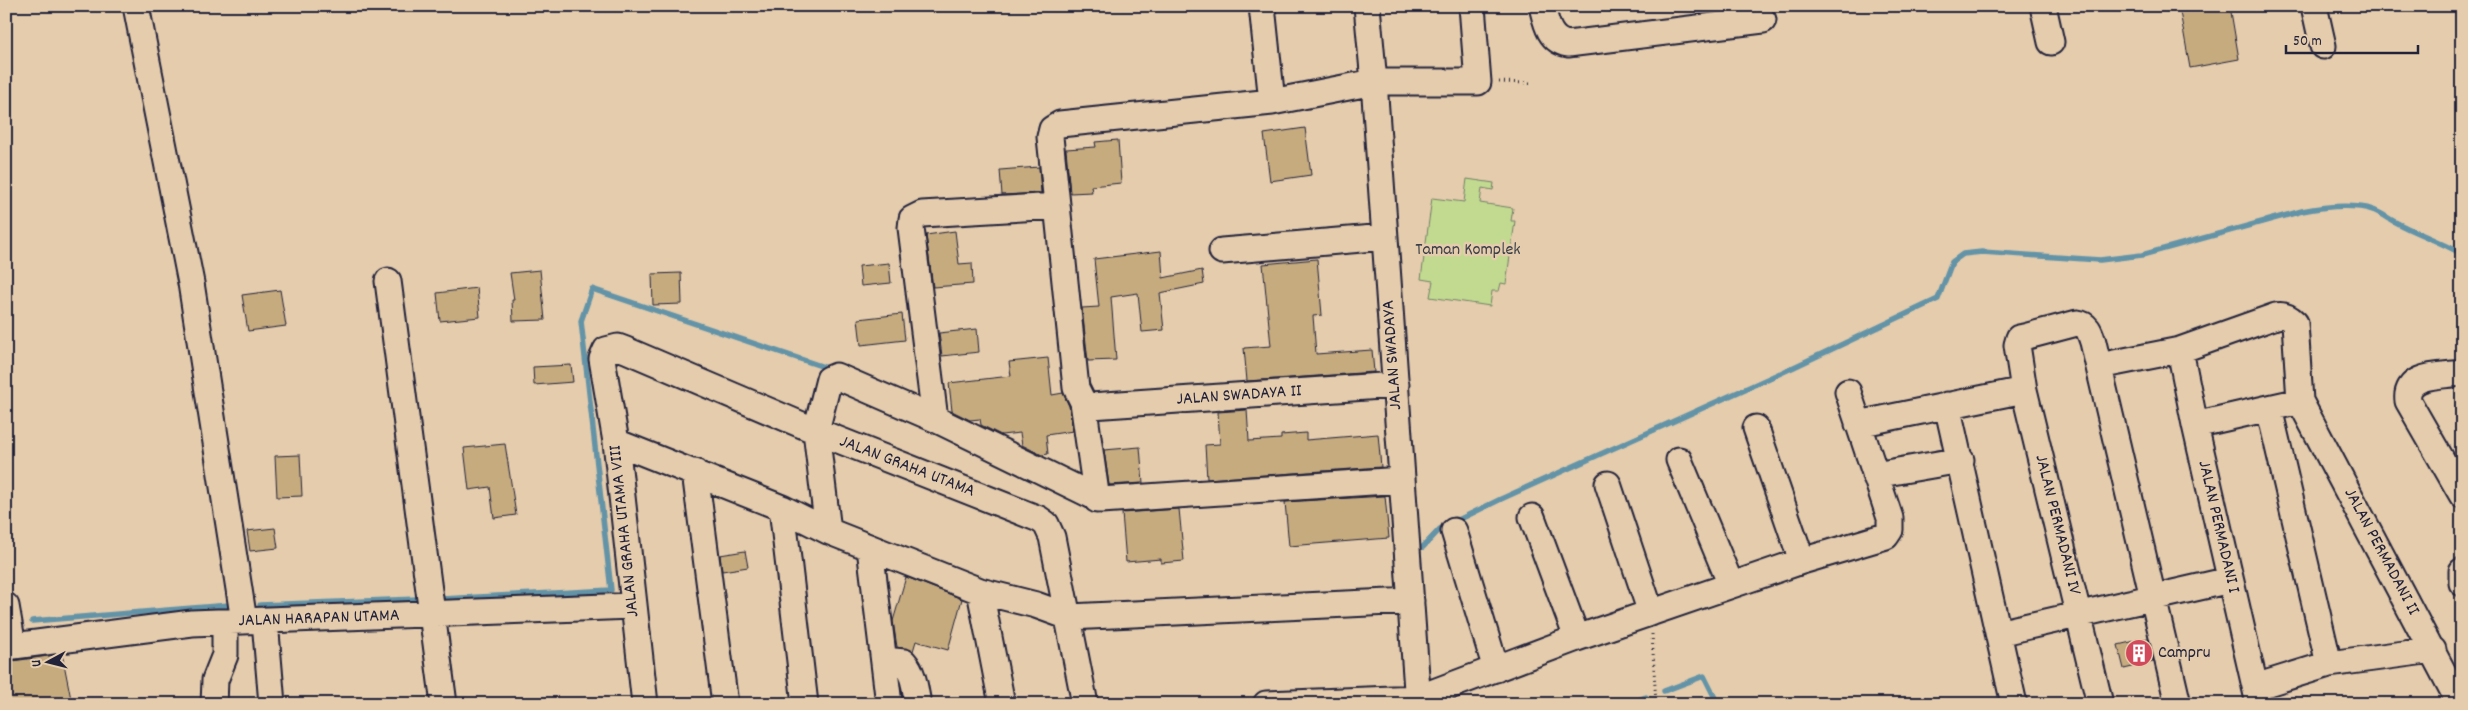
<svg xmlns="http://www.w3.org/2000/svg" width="2468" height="710" font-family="Dekko,sans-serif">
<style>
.green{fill:#c1da90;stroke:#727e66}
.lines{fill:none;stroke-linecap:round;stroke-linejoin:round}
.stream{stroke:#6493a7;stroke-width:5.5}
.building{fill:#c6ab7e;stroke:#22223b}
.minor-casing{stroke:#22223b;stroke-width:29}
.path{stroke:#22223b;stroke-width:3;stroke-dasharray:1 4;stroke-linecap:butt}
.minor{stroke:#e4ccac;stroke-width:25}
.labels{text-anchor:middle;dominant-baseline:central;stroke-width:5;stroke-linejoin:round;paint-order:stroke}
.park-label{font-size:18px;fill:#3a3e48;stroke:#e4ccac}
.street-label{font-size:18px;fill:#22223b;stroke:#e4ccac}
.poi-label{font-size:18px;fill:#22223b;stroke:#e4ccac;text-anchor:start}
</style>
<rect width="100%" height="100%" fill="#e4ccac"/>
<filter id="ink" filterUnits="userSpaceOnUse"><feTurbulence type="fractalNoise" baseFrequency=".02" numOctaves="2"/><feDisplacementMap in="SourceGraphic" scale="10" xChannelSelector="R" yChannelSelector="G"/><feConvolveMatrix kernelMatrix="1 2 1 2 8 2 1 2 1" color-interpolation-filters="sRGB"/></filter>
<g filter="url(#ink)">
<path class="green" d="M1467,179l27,4 -1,7 -11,-2 -2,15 33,5 -2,13h4l-9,63 -5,-1 -2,8h-7l-2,15 -60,-9 3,-16 -12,-2 11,-81 32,4z"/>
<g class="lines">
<path class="stream" d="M1423,547l17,-18 61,-30 293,-132 144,-68 14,-37 11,-8 19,-2 118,8 42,-5 160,-44c19,-4 39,-6 58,-4 14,1 24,9 35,15 22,12 45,19 67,32
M442,599l169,-9 -30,-269 11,-32 238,80
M260,605l158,-6
M32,621l198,-16
M1664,691l40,-15 14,28
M1627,704l19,-7"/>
</g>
<path class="building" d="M2179,6h51l9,53 -49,9z
M1305,128l6,47 -41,6 -6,-47z
M1118,140l3,43 -30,3 1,6 -22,1 -4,-44 30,-2 -1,-5z
M1039,167l2,26 -39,2 -2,-25z
M955,231l4,33 13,-1 1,21 -40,3 -7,-52z
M1161,251l2,27 39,-8 2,14 -44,9 4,37 -22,2 -4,-39 -27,4 5,63 -28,1 -6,-53 17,-1 -5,-48z
M1317,259l5,56 -9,1 3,38 56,-4 2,22 -127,9 -3,-33 27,-2 -8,-82z
M889,263l2,20 -30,3 -2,-20z
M540,270l5,50 -32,1 -1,-21h2l-4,-27z
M681,273l1,31 -29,1 -1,-31z
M477,288l3,29 -40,4 -3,-28z
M280,290l6,36 -38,5 -6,-36z
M902,314l3,26 -44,5 -3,-26z
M977,329l2,23 -37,4 -3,-23z
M1048,358l4,37 11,-2 6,13 4,25 -27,4 2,19 -6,1 -20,-10 -2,-12 -19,2 -20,-10 -1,-6 -10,1 -18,-9 -3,-28 62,-7 -2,-14z
M571,365l2,17 -39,3 -1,-18z
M1247,410l2,31 32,-2v-4l25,-2v7l72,-6 3,33 -174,12 -2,-34 15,-1 -2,-32z
M505,444l11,71 -22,3 -4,-31 -21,3 -5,-42z
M1140,447l3,36 -34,2 -5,-35z
M300,455l2,41 -25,1 -2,-41z
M1385,496l4,42 -100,8 -4,-44z
M1179,509l5,52 -23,2v-4l-35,3 -4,-49z
M275,528l3,20 -28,3 -3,-20z
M745,551l3,16 -26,4 -2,-16z
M906,577l56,22 -14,51 -32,-9 -3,10 -16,-4 -4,-26z
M2148,638l5,24 -29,7 -6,-24z
M62,654l10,50h-66v-42z"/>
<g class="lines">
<g class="minor-casing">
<path id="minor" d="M136,6l55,277 53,338
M1262,6l10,96
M1367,6l7,76 44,622
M1542,6c4,16 7,35 26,38l195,-24
M2043,6l8,36
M2314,6l9,40
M1222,251l163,-14
M388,281l56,423
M2180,350l15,75 64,279
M2099,366l81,-16 96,-34c8,-2 13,1 19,7l5,78 160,303
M2462,373c-20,3 -58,0 -54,28l54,94
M2300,401l-31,7 60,256 104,-14
M1083,402l8,4 305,-21
M1947,405l67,299
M935,419l-24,-191 1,-9 10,-5 135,-8
M1858,424l166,-34
M2195,425l74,-17
M1756,428l46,133
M616,442l166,66 46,23 152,60 56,14 33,12 342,-16
M1679,460l52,125
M695,472l30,232
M1875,475l86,-15
M1608,484l43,129
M1097,500l-14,-98 -7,-14 -26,-251 2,-8 8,-5 212,-22 102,-20h104l-6,-76
M782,508l23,196
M1532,517l45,121
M828,531l-12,-100 13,-52 7,-3 99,43 166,81 301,-20
M1454,531l42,138
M870,548l19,156
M2462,571v12
M980,591l22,113
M6,606l7,40
M265,621l7,83
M1998,633l232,-53
M6,647l186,-24 440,-17
M884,660l20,2c10,11 11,27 14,42
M2255,687l74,-23
M214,704l1,-24 10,-25v-33
M645,704l-29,-262 -14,-83 4,-9 12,-3 8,3 190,81 223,88 7,5 6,13 33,167
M1266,704l152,-6 159,-60 225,-77 84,-25 4,-6v-12l-42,-126
M2100,704l-76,-314 -7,-45 2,-7 5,-1 53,-14c11,1 13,10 16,19l85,362"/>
</g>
<path class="path" d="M1499,82l31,1
M1652,634l4,70"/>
<use href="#minor" class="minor"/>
</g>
</g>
<defs>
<g id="building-disc" transform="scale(1.4375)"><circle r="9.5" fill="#d1495b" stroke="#e4ccac"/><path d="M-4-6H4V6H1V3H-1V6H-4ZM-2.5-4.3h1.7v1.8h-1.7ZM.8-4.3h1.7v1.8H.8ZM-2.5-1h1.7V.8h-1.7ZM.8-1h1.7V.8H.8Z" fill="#fff"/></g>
</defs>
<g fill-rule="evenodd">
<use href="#building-disc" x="2139" y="653"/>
</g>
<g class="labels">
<g class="park-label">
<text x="1468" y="250">Taman Komplek</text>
</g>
<g class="street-label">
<text transform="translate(1393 355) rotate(-94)">JALAN SWADAYA</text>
<text transform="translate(1239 396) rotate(-4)">JALAN SWADAYA II</text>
<text transform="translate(907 467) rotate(21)">JALAN GRAHA UTAMA</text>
<text transform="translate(2057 525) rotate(76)">JALAN PERMADANI IV</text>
<text transform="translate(2218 527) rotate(77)">JALAN PERMADANI I</text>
<text transform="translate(625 531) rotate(-96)">JALAN GRAHA UTAMA VIII</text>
<text transform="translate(2381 552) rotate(62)">JALAN PERMADANI II</text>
<text transform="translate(319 619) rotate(-2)">JALAN HARAPAN UTAMA</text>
</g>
<g class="poi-label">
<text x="2158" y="653">Campru</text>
</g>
</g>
<rect width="2468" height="710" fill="none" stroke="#e4ccac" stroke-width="25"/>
<rect x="12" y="12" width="2443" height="685" fill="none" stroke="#22223b" stroke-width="2" filter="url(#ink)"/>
<g transform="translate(48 662) rotate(263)" stroke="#e4ccac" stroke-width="4" paint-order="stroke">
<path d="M0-4L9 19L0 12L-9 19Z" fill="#22223b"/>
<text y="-8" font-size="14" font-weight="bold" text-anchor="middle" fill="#22223b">U</text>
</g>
<path d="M2286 45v8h132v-8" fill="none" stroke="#22223b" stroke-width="2.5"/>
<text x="2293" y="45" font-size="15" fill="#22223b" stroke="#e4ccac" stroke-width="4" paint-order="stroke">50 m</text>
</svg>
